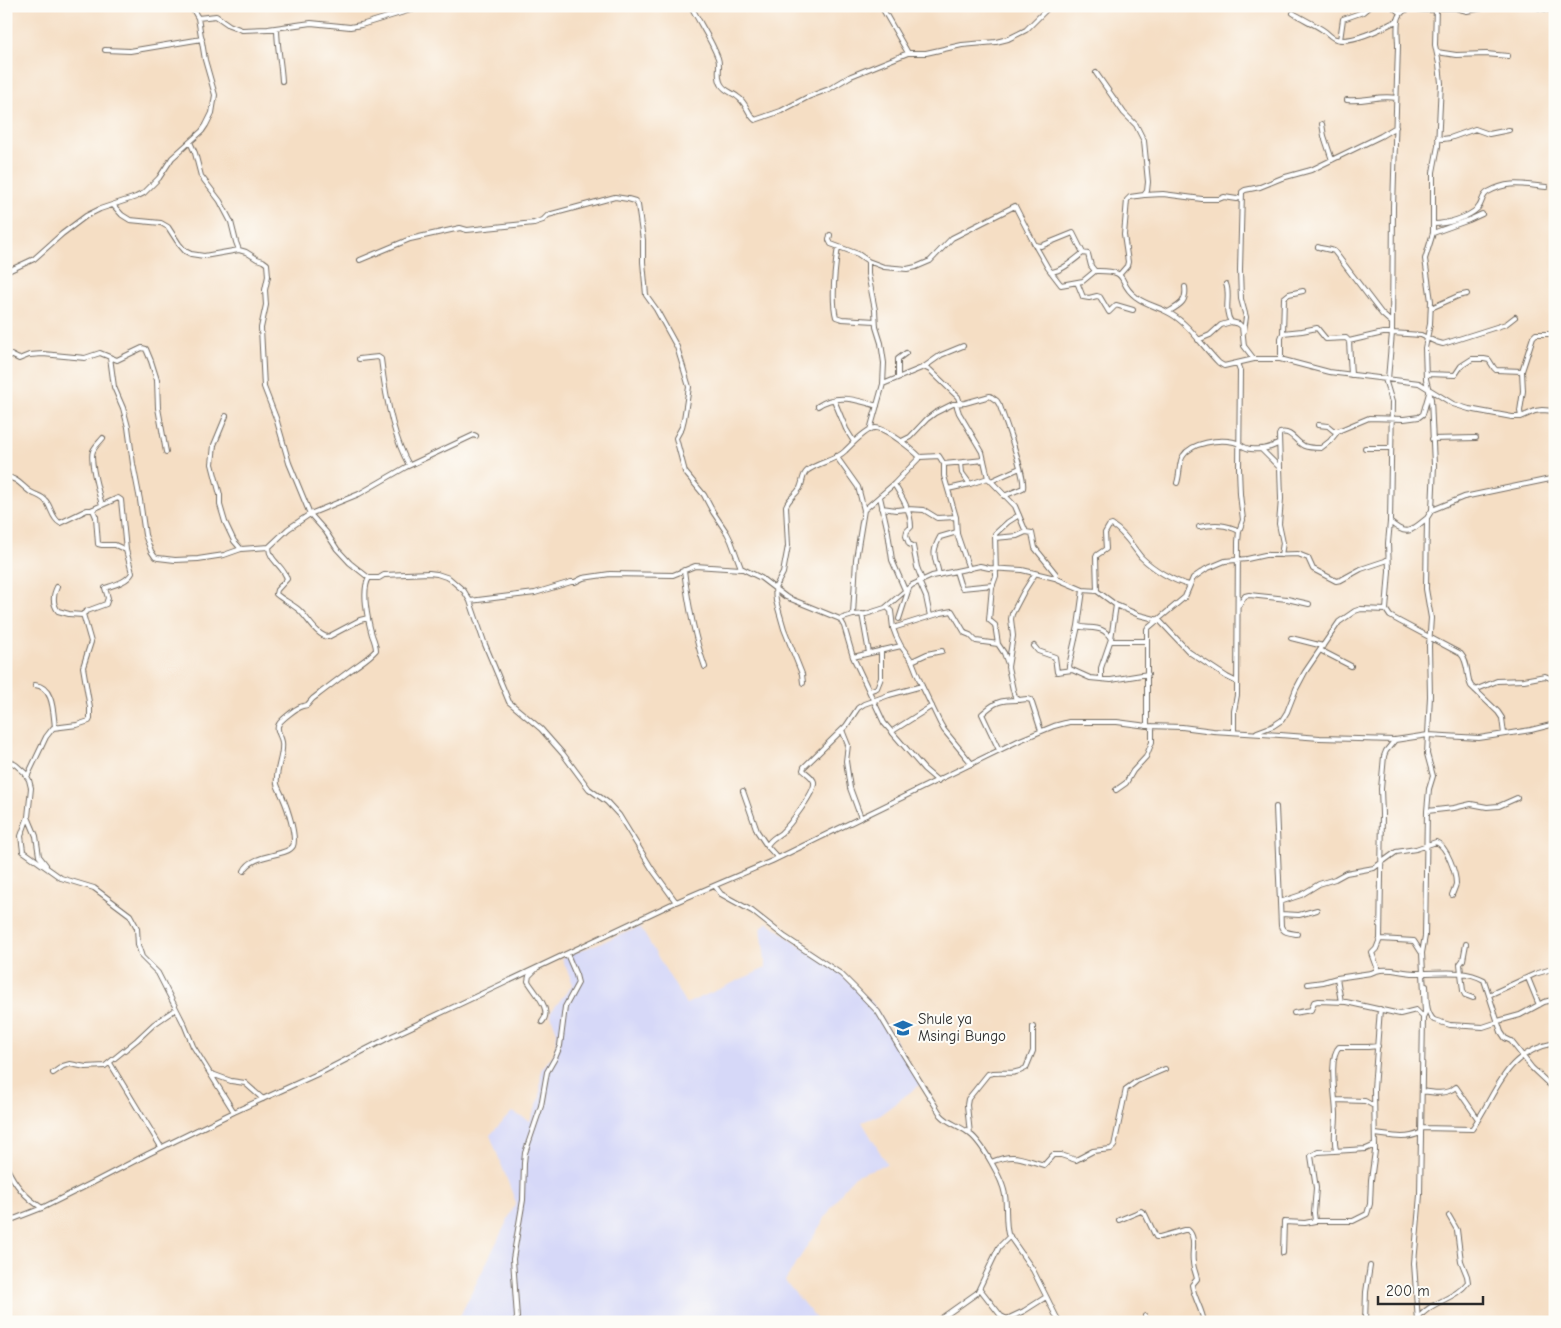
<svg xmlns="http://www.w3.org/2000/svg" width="1561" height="1328" font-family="'Comic Neue',sans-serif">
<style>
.built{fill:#d6d8f8}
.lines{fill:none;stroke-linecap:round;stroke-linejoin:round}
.minor-casing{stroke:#726a61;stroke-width:6}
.minor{stroke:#fff;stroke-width:4}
.labels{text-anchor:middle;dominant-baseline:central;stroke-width:4;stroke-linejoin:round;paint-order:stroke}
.poi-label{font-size:15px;fill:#2b2b2b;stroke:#fdfcf7;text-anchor:start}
</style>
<rect width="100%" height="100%" fill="#fdfcf7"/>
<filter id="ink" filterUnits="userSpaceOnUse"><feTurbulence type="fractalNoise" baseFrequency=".02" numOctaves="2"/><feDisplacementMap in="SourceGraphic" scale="10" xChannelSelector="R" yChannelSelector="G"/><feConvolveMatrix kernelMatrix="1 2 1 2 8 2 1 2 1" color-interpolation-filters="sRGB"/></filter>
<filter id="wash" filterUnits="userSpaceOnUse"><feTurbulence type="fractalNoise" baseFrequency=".0096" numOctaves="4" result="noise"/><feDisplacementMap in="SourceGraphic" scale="20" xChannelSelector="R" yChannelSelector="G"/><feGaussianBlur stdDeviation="1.12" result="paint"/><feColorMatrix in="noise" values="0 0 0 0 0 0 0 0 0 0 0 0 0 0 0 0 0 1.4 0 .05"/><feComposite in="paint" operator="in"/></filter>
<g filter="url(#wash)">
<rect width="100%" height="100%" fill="#f5dec4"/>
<path class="built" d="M768,922l33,25 26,14 45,41 49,82 -40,30 -19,8 25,42 -31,11 -12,13 -59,93 34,41h-362l59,-119 -26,-68 22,-23 18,9 10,-23 1,-28 14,-17 2,-21 -7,-19 23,-29 -11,-26 78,-31 46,77 80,-36 -5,-40z"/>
</g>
<g filter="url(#ink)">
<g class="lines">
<g class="minor-casing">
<path id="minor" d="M691,6c9,18 20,33 27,52 3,8 -2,17 3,26 4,8 12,8 18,14 7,5 9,16 16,22l26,-9 27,-14 21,-8 22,-13 57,-23h18l36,-8 34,-3 12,-3 18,-9 24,-24
M881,6l27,47
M1392,6l8,7
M1504,6h28l23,5
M1436,8h20l11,3 26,-5
M1293,13c10,6 21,11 30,17 5,3 8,8 13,9 16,5 47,-11 62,-19
M198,18l18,-2 13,9 13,5 26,-1 43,-6 39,4 11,-2 63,-19
M277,28c0,18 4,35 5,53
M1340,40l3,-21 20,-7 7,-6
M105,50l25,1 72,-12
M1437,52l19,3 30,-1 22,2
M1096,73l28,40 12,12 8,16 4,41 -1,9 -3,4 -14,2 -3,3 -3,35 4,27 -1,4 -7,8
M1347,100c19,2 30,-5 49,-2
M1322,124l2,12 8,24
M1438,138l5,1 7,-1 25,-9 14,5 20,-4
M190,142l5,11 6,23 19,25 11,21 5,20 3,8
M1145,195l18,-1 39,5h17l5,-2 13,2 4,-2
M113,205l9,10 8,5 31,3 7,4 11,17 6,7 6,3 13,2 35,-6 7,2 11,7 6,2 4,3 1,12 -3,14 1,15 -5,23 3,59 12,31 13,45 21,51 16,18 11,17 13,14 19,15h10l5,-3 45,-2 8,1 12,4 15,13 6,10 14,41 25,60 32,27 22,25 26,35 18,13 12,13 33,54 24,33
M1434,224c12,0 34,-6 44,-16 5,-5 3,-12 10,-16 21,-12 36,-7 58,-5
M1433,233l36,-13 13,-6
M830,235l-1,5 2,4 27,10 10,7 16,6 23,2 9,-2 14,-6 22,-23 63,-32 20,39 6,1 32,-13 10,20 5,1 3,12 4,5c38,-1 20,11 41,26 10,8 24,10 35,17 19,11 32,33 48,49l5,3 30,-7h26l1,-3v-18l2,-5 19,-2 15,-3 9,11 20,-1 3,3 34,-8h9l29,2 15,7 7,2 63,-20 9,-7
M838,247c-3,20 -7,51 -2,70l6,2 33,2
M1036,247l12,21 13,17 22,-4 12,-10
M1318,247c5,2 11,2 16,4l48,63 9,8
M360,260l50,-21 50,-11 7,2 67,-7 9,-3 5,-5 67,-18 13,2 7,2 3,4 5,35v22l3,33 10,14 21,38 12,40 -5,32 -2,8 -6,11 9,34 19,23 9,17 14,21 4,8 10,27 20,10 25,19 54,22 4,7 9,31 31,66 40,46 14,12
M868,261v13l7,36 1,17 5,16 3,20 -1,21 -13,46
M6,272l28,-13 28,-25 24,-18 14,-7 36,-12 8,-4 15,-15 13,-20 30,-27 4,-6 6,-12 3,-18 -10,-35 -7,-42 -7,-12
M1051,272c11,-1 23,-12 32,-19
M1077,282l6,15 6,1 8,-2 3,1 9,15 7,-7 17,5
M1226,284c5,12 -3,26 5,38l8,2 3,3 2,19 10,13
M1431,308l27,-12 9,-2
M1168,312c12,-7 19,-10 17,-25
M1244,331l2,-14 -5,-18 -1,-29 2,-78 3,-2 15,-3 22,-9 29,-8 70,-34 15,-9
M1283,333l1,-35 5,-4 14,-3
M1198,340l12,-5 11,-10 10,-3
M1349,341l2,34
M6,355h5l8,4 10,-4 14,-1 42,4 15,-5 17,7 25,-12 4,1 5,12 6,19 1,28 8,44
M110,357l4,30 9,21 5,19 5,37 7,36 5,35 6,16 4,6 3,1 17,2 23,-1 26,-4 17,-6 28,-2
M359,359l19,-2 3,2c4,33 11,77 28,106
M1280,359l49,13 90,11 34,21 16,5 43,8h9l14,-6 7,-1 13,1
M924,367l17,-12 22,-9
M1426,374l29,1 6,-9 11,-7h12l5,1 5,8 2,2 26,1
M898,377v-18l8,-6
M1385,379l7,23 -2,120 -2,21 1,28 -3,39 4,6 9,5 62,33c8,9 5,22 10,32l27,26 4,6 2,16
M1388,379l4,-46 1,-126 5,-161c0,-15 -6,-40 18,-37 7,1 13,2 20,0
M883,384l41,-17 6,3 28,27 2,6
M834,400l12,29 8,13
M956,404l3,9 23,39 6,26 27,28 11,26
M818,406c18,-13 40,-6 59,0
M226,416l-12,29 -2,19 8,31v10l5,17 9,19 7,8
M1521,417l-1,-6 3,-20 -1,-20 11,-34 3,-3h19
M1318,425l10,1 6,5h4l31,-13 35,1 15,-2 4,-3 6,-21
M1432,439l44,-1
M902,441l8,-4 17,-18 8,-6 18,-9 12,-1 25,-7 7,5 3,5c5,15 26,70 23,82l-19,8
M1365,448h26
M1261,449l17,17
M836,456l22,31 6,23
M961,463l1,10 8,11
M944,464l40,-4
M6,477c11,1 15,8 23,14 7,5 14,4 19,13 4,7 5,15 12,19l27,-13h6l3,7 2,27 4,1h13l11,5 6,23c-5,9 -18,12 -27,15l3,10 -2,6 -19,7 -4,3 8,28 -8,25 7,41v11l-1,2 -12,4 -24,3 -7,9 -19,40
M991,481l29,-13
M1177,483c3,-8 2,-22 6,-27 9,-14 36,-17 51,-14 6,1 10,7 17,7 9,1 19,-1 27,-5
M894,484c8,13 17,27 17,43l-4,4 -1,5 3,8 4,2 4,21 5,13
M948,489l22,-5 18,-6
M880,497l8,35 4,28 13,30
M102,505c-3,-11 -13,-45 -9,-54 2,-5 7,-9 10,-13
M882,508l14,2 11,-1 17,1 13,8 19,-1
M91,510l27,-12 3,2 5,50
M1432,510l2,-45 -3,-66 -5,-20 -1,-31 5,-24 1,-23 -6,-42 8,-26v-61l5,-26 3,-63 -2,-19 -4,-19 1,-39
M1390,522c17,15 21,9 37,-4
M1199,527c15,-3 27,-3 40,4
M995,538l22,-2 9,-4 6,1 3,15 21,26 -1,4
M1281,555l2,-12 -4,-19 2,-25 -2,-64 1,-2c12,-3 15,9 24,13 5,2 12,2 17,2l9,-7 8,-10
M684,570c4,33 10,66 21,97
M956,571l4,13 2,4 31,-3
M1035,574l-12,19 -11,21 -1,5 2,17 -5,31 5,23 2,7 4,3 8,-1 4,1 10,31
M939,575c-3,-18 -9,-20 1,-38l17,-5
M919,581l7,16 4,19
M57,587c-4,8 -5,16 1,24l11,3 14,1
M1083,590l-5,36 -9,40 1,3 20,9 21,2 37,-6
M1097,591l-1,-34 1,-2 9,-6 -1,-16 4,-7 3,-1c12,7 20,21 29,32 12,12 32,24 48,28
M470,601l65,-8 36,-11h4l8,-4 27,-4 63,1 22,-9 46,3
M1239,605l6,-9 4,-1 38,4 22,5
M887,607l4,4 2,17 3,8 5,10 11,15 10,25 18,37 4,7 28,34
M862,614l7,39
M853,615l3,-56 8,-49 30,-26 26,-27
M368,618l-8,2 -32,17c-12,-2 -20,-19 -29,-27 -7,-6 -16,-10 -23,-16l1,-4 10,-11c-3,-13 -18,-18 -18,-32l19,-18 22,-15 49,-20 47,-27 68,-32 2,1
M840,619l13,-4 13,-1 19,-6 27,-23 20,-9 48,-10 9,2 33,2 33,8 28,12 14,1 19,14 23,10 20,5 30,32 38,25 10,5
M899,619l10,-31
M1078,626c12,4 25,-2 33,13l-10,29v11
M893,628l48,-15 11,-2 13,22 5,2 6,6 22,3
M1291,638l32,8
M1111,639l5,-34
M1111,641h36
M1034,646l4,5 17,6 2,15 15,-2
M1320,650l31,16
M853,657l48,-11
M912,661l15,-7 15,-3
M1008,664l-4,-11 -6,-9 -3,-19 -6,-5 3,-33 4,-11 -1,-42 13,-12 11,-7
M803,683l-1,-9 -18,-45 -8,-28 -1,-13 8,-15 5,-27 -2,-40c3,-8 10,-11 14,-18 3,-6 2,-13 7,-17 11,-9 28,-10 38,-20 6,-6 22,-23 30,-23 10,-1 38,22 45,29l19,-1 5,8v12l12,41 1,17 12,35
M35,685c19,2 18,28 20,42
M1475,690l22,-9 27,-1 21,-4 10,4
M869,691l8,-3 4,-10v-28
M1147,726v-97l38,-32 8,-19 13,-9 19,-8 22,-2 18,-4 33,-1 10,4 5,11 23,12 5,-1 20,-11 24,-8 3,-2
M842,730l6,15 -2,16 4,27 11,30
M891,732l41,-26
M1234,732v-21l3,-16 1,-153 1,-11 4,-11 -3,-26 -1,-26 1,-97 -3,-8
M1257,732l16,-6 9,-6 5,-8 9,-23 9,-17 34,-50 16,-11 6,-2 25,1
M999,750l-17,-36c13,-12 18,-14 35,-14
M6,759l10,6 9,8 4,7 2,8 -3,29 -7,19 2,15 38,27 33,10 36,27 7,13 1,17 4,12 16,16 26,51 9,22 41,66
M1116,790l10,-7 7,-12 13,-14 6,-15v-16
M743,791l14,40 10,15 11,12
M1276,807l5,119c2,7 9,7 16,8
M1427,811l27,-3 17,-4 16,3 12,-1 18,-8
M28,817l8,19 3,20 7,9
M767,846c3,-7 9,-9 14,-13 8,-7 35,-42 33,-51 -1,-5 -7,-8 -11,-12l1,-3 42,-41 12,-18 6,-4 25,-9 33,-9
M244,871c8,-18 43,-14 49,-25 4,-10 -6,-39 -10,-48 -2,-5 -5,-10 -6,-14 -2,-14 7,-28 5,-42 -1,-7 -7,-12 -3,-18 2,-4 16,-15 21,-17 2,-1 4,-1 7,-2 3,-2 4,-6 8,-8 13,-10 26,-20 40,-30 7,-5 15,-10 21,-17 0,-5 -2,-10 -4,-15 -4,-14 -11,-45 -3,-57
M715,886l6,8 31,17 33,26 56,37 16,16 21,22 25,42 38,61c8,9 20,11 29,19 12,9 33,46 35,61 2,12 0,26 3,39l25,36 26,52
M1280,902l21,-7 18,-11 16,-5 11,-6 28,-5 22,-16 20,-3 20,-7c11,4 20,31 20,42 -1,4 -3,8 -4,11
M1281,914l18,1 18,-5
M1380,939l34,2 7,11
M1466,944l-3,16 -3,4 3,27 2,4 8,3
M536,969l-7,7 -1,5c7,12 25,29 14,41
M1376,971c14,-4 25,2 39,2 23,1 47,-5 69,7l17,52 4,6 6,3 21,27 19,18 4,1
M1337,978l4,24
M1528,978l11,27
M1308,984l15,-2 14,-4 34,-5 5,-2 1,-4 -5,-14 4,-4 4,-10 2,-125 -1,-25 3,-33 2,-5 9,-11
M1426,986c1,11 -1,26 8,34l16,5 33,2 15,-5
M1489,995l46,-21 20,-6
M1294,1013l17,-3 3,-8 4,-1 28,1 54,12 16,-4 7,7
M1498,1021l22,-6 24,-13 8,-2
M110,1063l51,84
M53,1073l10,-7 7,-2 16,3 19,-1 32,-26 17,-16 22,-15
M212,1074l19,7 14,2 18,16
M1422,1091c12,2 24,4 34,-4l22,32
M1335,1100l30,1 9,5
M1421,1128l51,1c26,-37 31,-76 83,-86
M970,1134l-3,-29 1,-6 20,-25c14,-4 23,3 38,-6l7,-17v-24
M1376,1134c15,2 30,6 44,-1
M1336,1150c-3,-12 0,-23 0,-35 0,-15 -8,-58 3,-68h29l10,-1
M991,1162c25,-10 30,-3 53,3l9,-10h8l15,5 17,-9 18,-2 3,-3 12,-57 11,-8 28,-12
M6,1166c9,19 19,31 36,42
M1119,1220l22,-9 4,3 11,23h4l24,-7h4c9,8 3,22 5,32 0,6 3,11 4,17l-5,6c2,13 10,24 12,37
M1315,1221l-1,-8 2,-25 -5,-32 7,-4 48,-3 9,-4
M6,1222l36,-14 54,-27 52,-27 86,-42 90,-41 68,-35 284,-134 96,-41 248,-121 34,-14 15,-4h48l30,4 35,1 31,4 67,4 40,3 75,2 33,-5 51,3 52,-8 24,-6
M1283,1253l1,-31 21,1 10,-2h38l14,-7 3,-10 1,-24 4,-29 -1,-62 6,-80
M980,1289l21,27 6,3 17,-8 22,-14
M1145,1316l2,6
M1418,1319c12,-18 37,-19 50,-37l-1,-6 -6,-15 -4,-31 -8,-14
M515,1322l2,-4 -4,-59 10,-59 1,-37 1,-10 16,-47 6,-34 8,-14 5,-12 5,-39 13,-24 -2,-8 -9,-21
M936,1322l41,-29 22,-46 11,-11
M1365,1322l1,-30 4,-26
M1418,1322l-4,-59 6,-68 3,-178 2,-4 -3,-60 3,-17 2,-125 2,-22 4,-13 -6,-22 3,-58 -1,-50 2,-28 -5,-29 1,-71 5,-8 32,-13 91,-19"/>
</g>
<use href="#minor" class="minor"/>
</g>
</g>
<defs>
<g id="school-bare" transform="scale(1.5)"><path d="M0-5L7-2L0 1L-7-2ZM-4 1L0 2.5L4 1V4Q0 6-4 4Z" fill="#1f6fb2" stroke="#fdfcf7" stroke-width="2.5" paint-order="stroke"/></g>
</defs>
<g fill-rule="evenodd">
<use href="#school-bare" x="903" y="1028"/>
</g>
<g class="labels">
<g class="poi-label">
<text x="918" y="1019">Shule ya<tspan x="918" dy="17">Msingi Bungo</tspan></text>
</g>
</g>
<rect width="1561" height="1328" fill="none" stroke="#fdfcf7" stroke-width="25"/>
<path d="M1378 1296v8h105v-8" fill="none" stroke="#2b2b2b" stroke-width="2.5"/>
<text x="1386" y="1296" font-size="15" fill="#2b2b2b" stroke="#fdfcf7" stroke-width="4" paint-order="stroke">200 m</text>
</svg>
